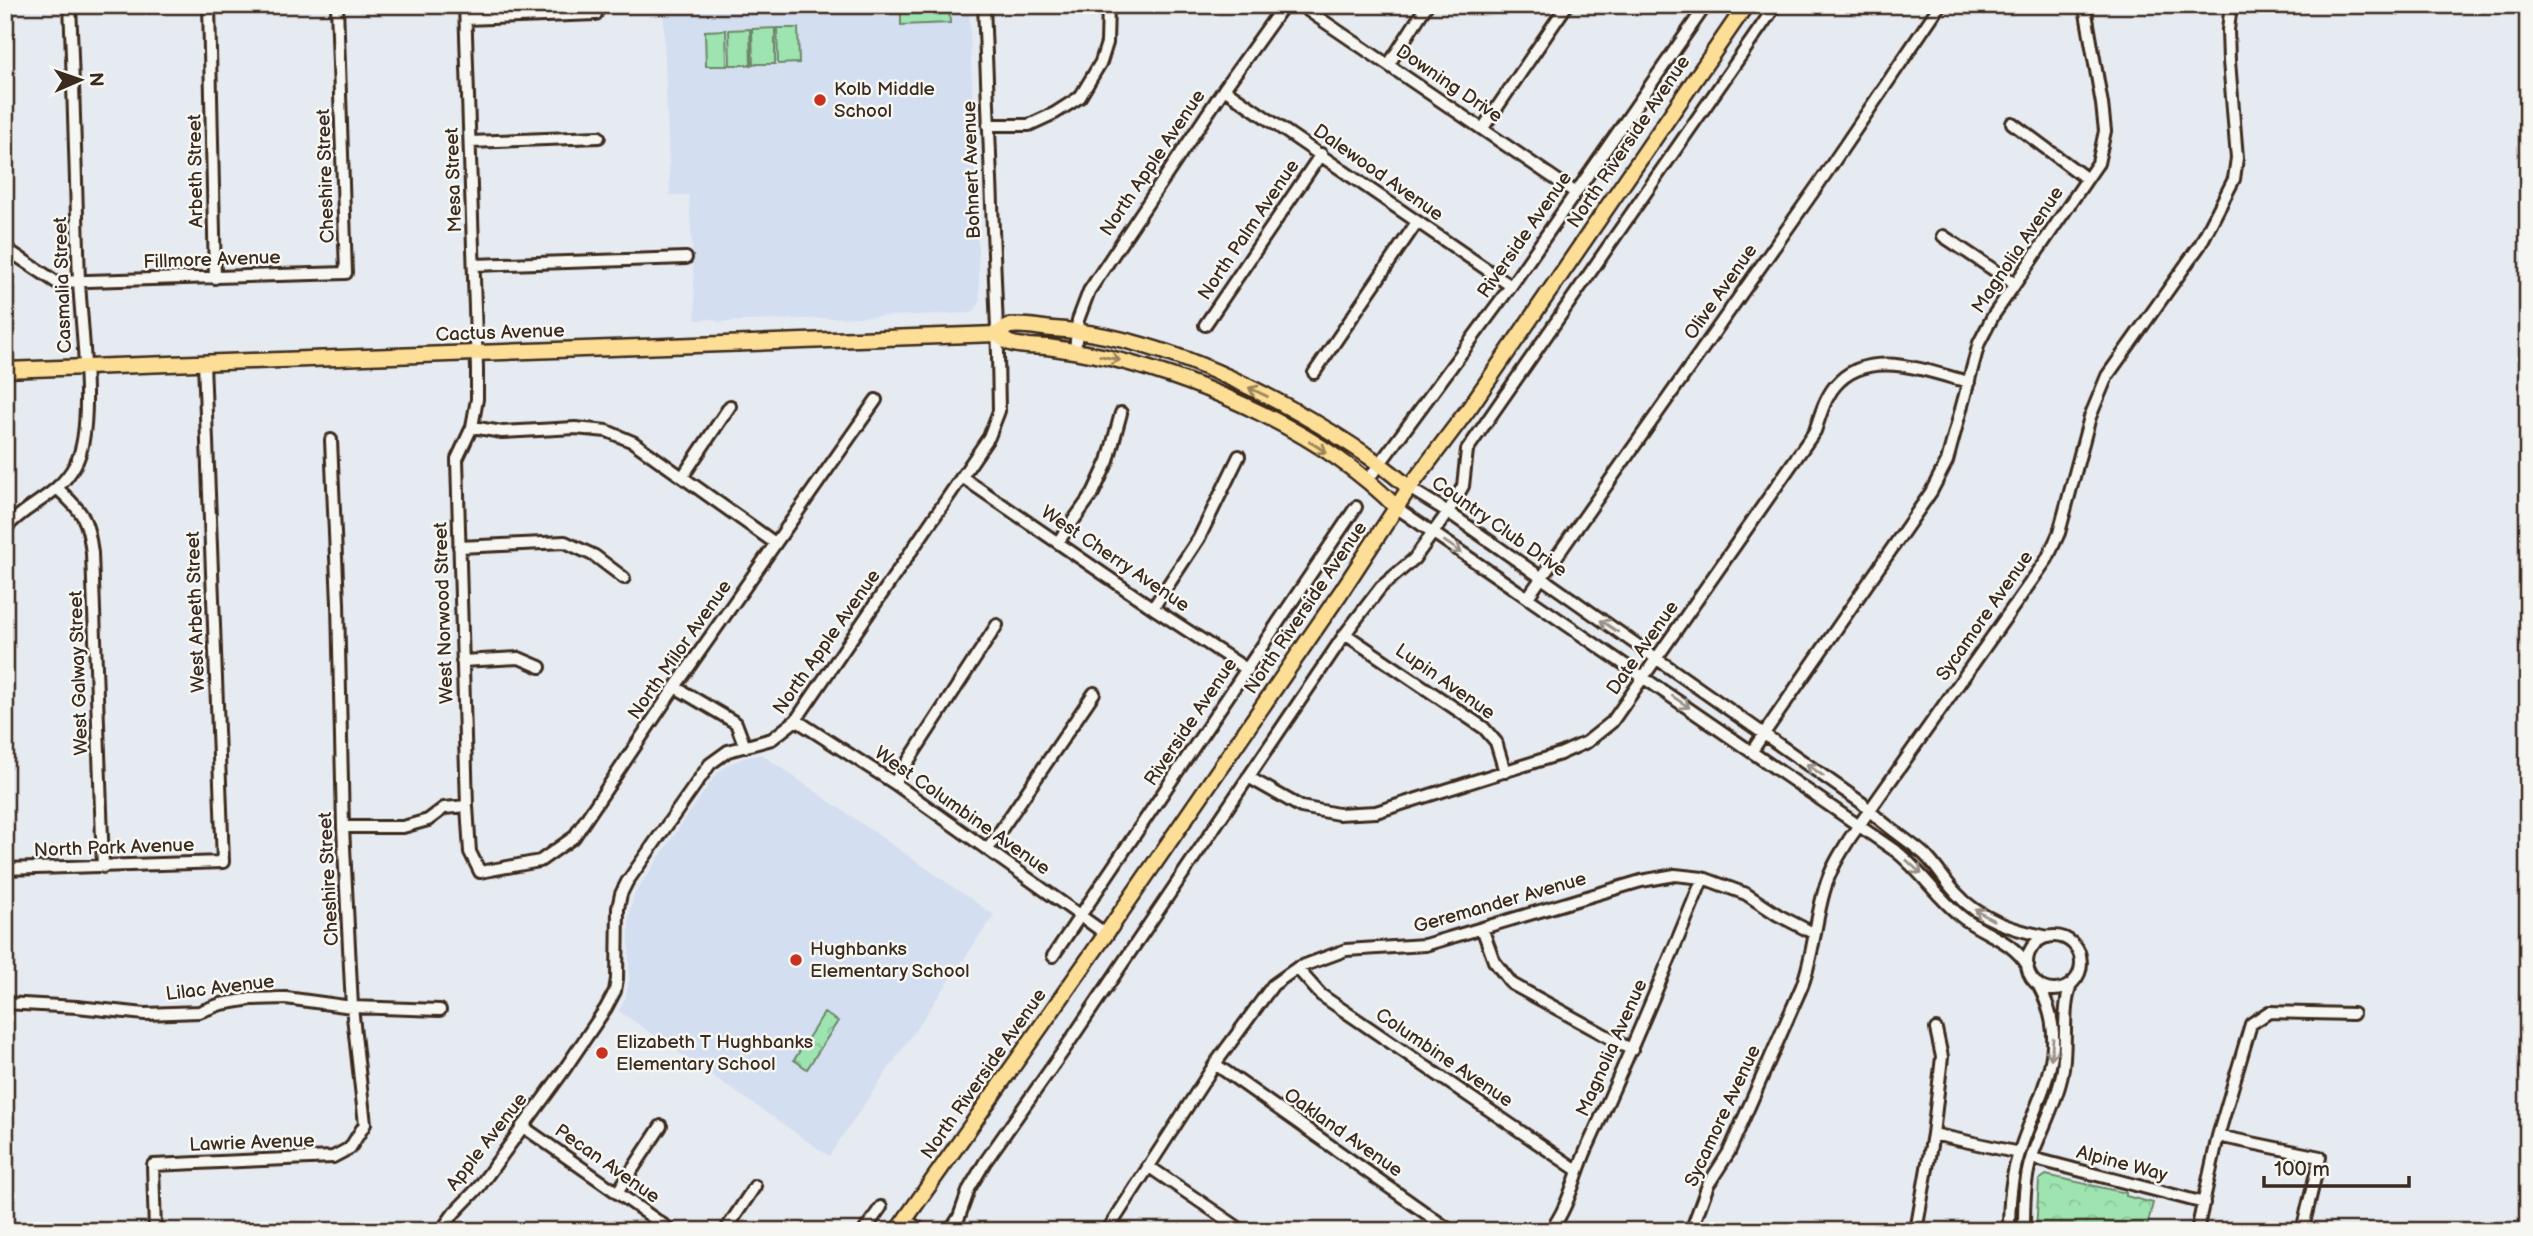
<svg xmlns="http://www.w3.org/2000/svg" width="2533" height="1236" font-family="'Balsamiq Sans',sans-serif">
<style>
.built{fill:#d3def0}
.park{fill:url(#park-crowns);stroke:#6c8768;stroke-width:2}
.garden{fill:#9ee4b1;stroke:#6c8768;stroke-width:2}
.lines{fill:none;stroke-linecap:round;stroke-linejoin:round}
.minor-casing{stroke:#3b2a1e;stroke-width:16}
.major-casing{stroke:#3b2a1e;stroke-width:19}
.minor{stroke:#f6f6f2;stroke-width:10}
.major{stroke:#fdde96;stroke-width:14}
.oneway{stroke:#9c845a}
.oneway2{stroke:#989088}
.poi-dot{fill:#c8321e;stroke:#f6f6f2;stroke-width:2.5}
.labels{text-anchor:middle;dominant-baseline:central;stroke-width:5;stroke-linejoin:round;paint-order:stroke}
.street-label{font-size:19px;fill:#3b2a1e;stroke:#f6f6f2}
.poi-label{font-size:19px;fill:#3b2a1e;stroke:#f6f6f2;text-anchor:start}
</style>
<defs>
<pattern id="park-crowns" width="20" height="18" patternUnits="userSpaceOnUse" patternTransform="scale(1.75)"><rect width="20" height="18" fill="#9ee4b1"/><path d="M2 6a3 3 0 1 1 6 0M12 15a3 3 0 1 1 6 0" fill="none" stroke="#89c498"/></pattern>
</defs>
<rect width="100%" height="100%" fill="#e6ebf1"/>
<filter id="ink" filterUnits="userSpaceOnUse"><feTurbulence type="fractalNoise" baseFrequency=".0143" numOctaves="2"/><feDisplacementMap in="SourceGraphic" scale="14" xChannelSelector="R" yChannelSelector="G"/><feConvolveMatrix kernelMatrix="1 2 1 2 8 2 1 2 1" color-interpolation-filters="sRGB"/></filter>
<g filter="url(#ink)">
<path class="built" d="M663,5h306l11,297 -7,11 -255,9 -5,-3 -17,1 -7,-125h-19z
M761,754l233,161 -165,241 -210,-145 7,-15 3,-17v-63l5,-22 80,-117 13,-12 17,-7z"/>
<path class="park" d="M824,1013l14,8 -31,48 -13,-9z
M2046,1175l80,18v3l27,7 -7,28h-110l3,-51z"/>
<path class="garden" d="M901,5h48l1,18 -49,2z
M775,28v36h-22l-1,-35z
M777,28h21l1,35 -21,1z
M750,29l1,36h-21l-1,-35z
M726,30l1,36h-21l-1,-35z"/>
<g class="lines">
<g class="minor-casing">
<path id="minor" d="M209,5l6,273
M465,5l12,364v30l-5,28 -15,32 10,347 3,46 10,20 60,-11 34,-24 101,-150 201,-287
M1300,5l276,188
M466,19l130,-5
M1389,64l38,-59
M1224,89l287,197
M2012,123l75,56
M988,125h41l26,-12 25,-16 21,-35 6,-19 1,-38
M1483,128l84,-123
M470,142l129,-5
M1943,236l72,48
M5,248l51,34 290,-9 -9,-268
M474,265l212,-7
M1205,325l116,-171
M1075,351l3,-31 11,-29 135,-202 60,-84
M1314,373l103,-151
M472,427l30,5 73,-4 32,3 26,11 142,101
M683,476l47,-70
M962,477l191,131 95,62
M1367,481l144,-195 195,-281
M1409,488l39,24 414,291c19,21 42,34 63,52 12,12 20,26 31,38 24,27 58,37 92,44
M58,489c25,23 30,30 34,64l11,314
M1397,508l500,344c25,20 41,47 66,66 24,18 48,21 65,48
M5,529c22,-26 52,-31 70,-64 21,-36 6,-139 4,-184 -3,-92 -5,-184 -9,-276
M1058,542l35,-49 15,-32 13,-48
M459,547l106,-5 30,14 29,22
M1528,597l290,-412 122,-180
M1153,608l46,-70 40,-82
M1345,634l139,94 12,14 9,30
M462,661l57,-3 21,9
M675,687l61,36 9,24
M796,720l98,63 212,151
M1752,751l179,-259 16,-31 32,-118 14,-27 105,-153 7,-32 -3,-27 -16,-91 -4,-8
M1248,777l53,30 37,7 38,-2 184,-58 27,-12 25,-20 203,-291c5,-15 10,-33 20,-45 33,-40 92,-14 134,-4
M894,783l103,-158
M343,827h60l25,-7 16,-12 23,-2
M988,849l106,-156
M5,869l218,-7 -19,-500
M1482,928l12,33 18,23 120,66
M2027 963a27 27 0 1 1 54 0a27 27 0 1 1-54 0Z
M1053,956l303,-449
M1297,968l24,27 256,175
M5,1003l72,4 68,7 54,-2 22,-8 30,-5 35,-1 66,9 88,3
M1215,1064l236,167
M522,1126l150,105
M1933,1134l86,19
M2218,1136l102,21 -18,74
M2032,1158l172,45
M1148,1166l95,65
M617,1193l44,-67
M904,1219l19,12
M155,1231l-2,-66 180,-8 17,-9 15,-24 -13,-117 -9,-180 -5,-224 -7,-163
M441,1231l13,-18 25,-26 83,-114 44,-65 9,-17 2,-12 1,-71 3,-14 6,-12 83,-118 18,-13 44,-12 24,-19 193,-283 10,-26 -1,-57 -14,-349
M725,1231l30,-45
M864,1231l17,-24
M950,1231l9,-14 10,-28 16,-27 79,-112 281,-416 36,-47 33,-28 34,-47 15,-26 4,-36 309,-445
M1107,1231l108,-167 58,-79 24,-17 49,-18 79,-5 216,-64 34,-6 28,3 43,16 32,21 37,19
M1550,1231c19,-24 25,-56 37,-83 41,-89 79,-180 116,-270
M1691,1231l17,-46 21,-33 73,-166c12,-32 13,-66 23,-98 5,-18 15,-34 25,-50l197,-279 12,-26 31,-116 17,-41 93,-131 34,-66 3,-21 -8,-97 -1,-31 3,-25
M1916,1231l17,-97 9,-77 -6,-28
M2009,1231c0,-24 1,-48 8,-71 18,-63 58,-109 21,-176
M2024,1231c0,-25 0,-51 8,-75 10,-28 24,-52 30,-81 6,-30 -1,-63 9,-91
M2197,1231l21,-95 33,-112 18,-12 84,2"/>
</g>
<g class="major-casing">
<path id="major" d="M997,334c4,3 8,7 13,9 10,4 26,3 37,4 21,3 42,6 63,11 98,24 216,77 287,150
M5,370l992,-36c4,-2 9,-7 13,-8 13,-2 30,2 43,3 97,6 196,53 278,103 27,17 54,34 78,56
M897,1231l209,-297 235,-342 68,-104 61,-81 276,-402"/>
</g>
<use href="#minor" class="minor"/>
<use href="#major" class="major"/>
</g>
<defs><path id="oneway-shaft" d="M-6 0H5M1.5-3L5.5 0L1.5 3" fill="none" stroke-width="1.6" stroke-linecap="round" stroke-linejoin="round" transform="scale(1.75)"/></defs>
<g class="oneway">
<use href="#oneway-shaft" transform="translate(1110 358) rotate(13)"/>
<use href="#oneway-shaft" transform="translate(1258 392) rotate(-154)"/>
<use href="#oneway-shaft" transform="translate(1318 447) rotate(33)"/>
</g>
<g class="oneway2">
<use href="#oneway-shaft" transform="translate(1453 547) rotate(34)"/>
<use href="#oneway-shaft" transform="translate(1609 626) rotate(-146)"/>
<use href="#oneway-shaft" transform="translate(1681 702) rotate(34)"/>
<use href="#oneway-shaft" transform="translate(1815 770) rotate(-145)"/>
<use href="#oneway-shaft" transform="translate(1914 867) rotate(43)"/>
<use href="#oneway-shaft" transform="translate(1984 915) rotate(-150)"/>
<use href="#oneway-shaft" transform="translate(2052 1049) rotate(96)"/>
</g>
</g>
<g class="poi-dot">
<circle cx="820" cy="100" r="7"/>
<circle cx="796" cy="960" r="7"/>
<circle cx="602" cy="1053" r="7"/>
</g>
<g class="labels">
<g class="street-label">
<text transform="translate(1449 84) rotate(34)">Downing Drive</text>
<text transform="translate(1629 142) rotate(-56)">North Riverside Avenue</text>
<text transform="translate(1153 163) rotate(-56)">North Apple Avenue</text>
<text transform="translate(972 170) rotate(-92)">Bohnert Avenue</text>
<text transform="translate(196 171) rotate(-91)">Arbeth Street</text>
<text transform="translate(1378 173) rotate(35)">Dalewood Avenue</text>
<text transform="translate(326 176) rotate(-92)">Cheshire Street</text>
<text transform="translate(454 180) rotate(-92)">Mesa Street</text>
<text transform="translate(1249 230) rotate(-56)">North Palm Avenue</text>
<text transform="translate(1525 235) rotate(-55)">Riverside Avenue</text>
<text transform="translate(2018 250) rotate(-56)">Magnolia Avenue</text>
<text transform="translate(212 260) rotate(-2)">Fillmore Avenue</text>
<text transform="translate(63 285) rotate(-92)">Casmalia Street</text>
<text transform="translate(1721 292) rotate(-55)">Olive Avenue</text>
<text transform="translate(500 333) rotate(-2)">Cactus Avenue</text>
<text transform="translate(1499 527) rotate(35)">Country Club Drive</text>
<text transform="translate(1115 559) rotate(34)">West Cherry Avenue</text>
<text transform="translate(1306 608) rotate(-56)">North Riverside Avenue</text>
<text transform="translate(196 612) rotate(-92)">West Arbeth Street</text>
<text transform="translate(444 613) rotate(-92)">West Norwood Street</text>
<text transform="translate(1985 616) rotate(-55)">Sycamore Avenue</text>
<text transform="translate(827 642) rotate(-55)">North Apple Avenue</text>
<text transform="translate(1643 648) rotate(-55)">Date Avenue</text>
<text transform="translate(680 650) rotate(-55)">North Milor Avenue</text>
<text transform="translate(79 673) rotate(-92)">West Galway Street</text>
<text transform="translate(1445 682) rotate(35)">Lupin Avenue</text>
<text transform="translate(1191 722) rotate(-56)">Riverside Avenue</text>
<text transform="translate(962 811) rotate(35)">West Columbine Avenue</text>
<text transform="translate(114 848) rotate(-2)">North Park Avenue</text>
<text transform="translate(329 879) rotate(-93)">Cheshire Street</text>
<text transform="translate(1500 903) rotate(-16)">Geremander Avenue</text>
<text transform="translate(220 988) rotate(-7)">Lilac Avenue</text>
<text transform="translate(1612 1048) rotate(-66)">Magnolia Avenue</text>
<text transform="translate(1444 1058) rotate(34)">Columbine Avenue</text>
<text transform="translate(984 1074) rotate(-55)">North Riverside Avenue</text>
<text transform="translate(1723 1116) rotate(-65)">Sycamore Avenue</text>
<text transform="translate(1343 1133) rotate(35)">Oakland Avenue</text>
<text transform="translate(487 1142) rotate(-52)">Apple Avenue</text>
<text transform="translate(252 1143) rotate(-2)">Lawrie Avenue</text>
<text transform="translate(607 1164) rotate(35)">Pecan Avenue</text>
<text transform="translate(2122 1164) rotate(15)">Alpine Way</text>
</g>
<g class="poi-label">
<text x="834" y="89">Kolb Middle<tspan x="834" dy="22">School</tspan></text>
<text x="810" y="949">Hughbanks<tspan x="810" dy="22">Elementary School</tspan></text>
<text x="616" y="1042">Elizabeth T Hughbanks<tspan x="616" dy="22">Elementary School</tspan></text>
</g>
</g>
<rect width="2533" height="1236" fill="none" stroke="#f6f6f2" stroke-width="28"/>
<rect x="14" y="14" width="2505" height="1208" fill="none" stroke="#3b2a1e" stroke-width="2.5" filter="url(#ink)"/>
<g transform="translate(80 80) rotate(88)" stroke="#f6f6f2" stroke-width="5" paint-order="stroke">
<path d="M0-5L12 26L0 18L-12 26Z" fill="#3b2a1e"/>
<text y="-10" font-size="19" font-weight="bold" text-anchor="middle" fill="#3b2a1e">N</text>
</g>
<path d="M2264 1176v10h145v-10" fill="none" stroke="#3b2a1e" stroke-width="3.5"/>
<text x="2274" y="1176" font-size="21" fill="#3b2a1e" stroke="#f6f6f2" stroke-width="5" paint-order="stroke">100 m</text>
</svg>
